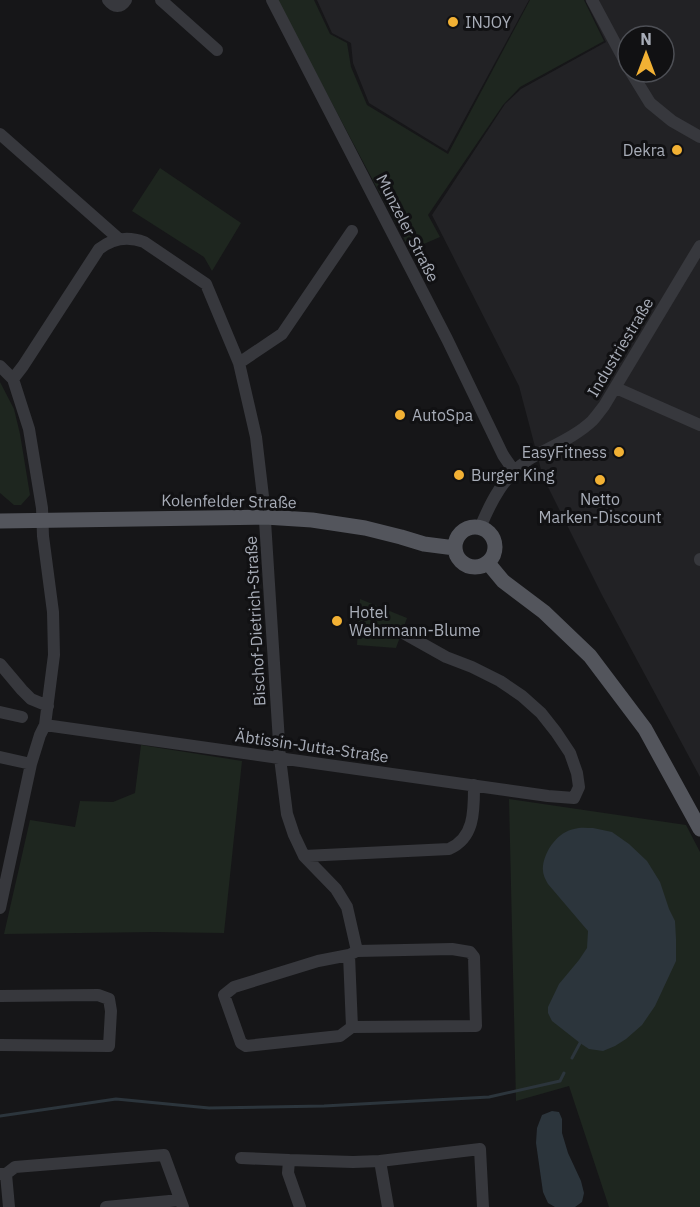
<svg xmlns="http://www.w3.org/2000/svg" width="700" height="1207" font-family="'IBM Plex Sans',sans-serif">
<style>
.built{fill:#222225;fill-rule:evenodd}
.green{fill:#1e261f}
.water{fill:#2c353c}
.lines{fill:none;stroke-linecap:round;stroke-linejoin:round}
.stream{stroke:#2c353c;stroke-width:3}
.minor{stroke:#37383d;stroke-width:12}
.major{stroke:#53555c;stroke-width:15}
.poi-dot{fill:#f2b134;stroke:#111113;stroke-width:2}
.labels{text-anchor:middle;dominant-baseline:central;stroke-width:6;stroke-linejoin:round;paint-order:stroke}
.poi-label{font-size:16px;fill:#a8adb8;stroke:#111113;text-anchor:start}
.street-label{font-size:16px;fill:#a8adb8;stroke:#111113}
</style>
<rect width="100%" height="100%" fill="#161618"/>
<path class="built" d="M317,0h212l-82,151 -78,-48 -16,-40 -2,-20 -19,-10z
M585,0h115v777l-98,-182 -59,-118 -24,-91 -87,-171 73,-111 16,-15 85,-47zM628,36h36v36h-36z"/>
<path class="green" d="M277,0h37l16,34 17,9 4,24 16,38 81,49 82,-154h54l20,41 -84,46 -17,18 -75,110 12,22 -30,13z
M160,168l81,55 -29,48 -8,-14 -72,-46z
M0,382l14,27 6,25 10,61 -9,10h-7l-14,-12z
M360,599l47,19 -11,30 -39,-3z
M141,745l101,16 -18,172 -70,-1 -150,2 26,-114 45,7 5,-26 33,1 22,-9z
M509,799l177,26 14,27v355h-91l-40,-121 -53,15z"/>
<path class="water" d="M593,828l19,4 17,12 18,17 13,21 9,27 6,12 1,18v22l-21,45 -13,19 -16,14 -11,7 -12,5 -14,-2 -9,-6 -28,-22 -4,-8v-6l11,-23 20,-24 8,-12 1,-17 -40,-47c-3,-5 -6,-11 -5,-18 2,-16 15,-34 31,-37 6,-2 13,-1 19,-1z
M552,1111l7,1 3,7v14l6,20 13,28 3,12 -2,9 -7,5h-20l-7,-4 -5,-11 -7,-49 1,-15 5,-13z"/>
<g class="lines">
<path class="stream" d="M572,1058l8,-15
M0,1116l116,-17 93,9 115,-2 165,-9 71,-16 4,-8"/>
<path class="minor" d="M108,0c6,8 13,8 18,0
M161,0l56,50
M272,0l175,339 56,116 11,16
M592,0l36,67
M631,72l19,31 22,18 28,16
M0,134l119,105
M239,363l43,-29 70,-103
M0,366l13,13 16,50 13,79 1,28 10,76 1,43 -9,70 -5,10 -9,29 -31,144
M13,379l10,-13 76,-117c14,-11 29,-13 45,-7l62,42 33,79 17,74 8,68 16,253 7,56 7,21 10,21 32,33 11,18 10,44 -8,4 3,72
M616,388l84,37
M480,528c11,-27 24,-52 48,-68 21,-13 46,-22 64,-39 4,-4 8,-10 12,-15l96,-160
M700,560v-1
M0,664l22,26 9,9 17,7
M0,712l22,5
M45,725l503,71 26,2 5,-11 -2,-14 -7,-20 -14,-21 -15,-19 -19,-17 -22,-15 -28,-14 -26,-10 -41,-23
M0,757l31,7
M304,856l145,-7c26,-11 25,-39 25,-64
M349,955l-31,6 -84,26 -10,8 17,48 5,3 94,-10 12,-9
M0,996l98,-1 11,4 2,12 -2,35 -109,-1
M352,1027l124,-1 -2,-69 -4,-5 -18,-3 -95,2
M241,1158l48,2
M380,1161l8,46
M0,1174h6l9,-7 149,-12 19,52
M6,1174l3,33
M106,1207l74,-7
M300,1207l-12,-34 1,-13 64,2 27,-1 100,-12 3,58"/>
<path class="major" d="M0,521l265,-4 47,3 53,8 36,9 23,7 31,4
M455 547a20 20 0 1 1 40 0a20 20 0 1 1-40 0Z
M488,563l15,18 41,31 46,44 55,73 55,100"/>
</g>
<g class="poi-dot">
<circle cx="453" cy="22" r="6"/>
<circle cx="677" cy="150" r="6"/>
<circle cx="400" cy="415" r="6"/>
<circle cx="619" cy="452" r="6"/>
<circle cx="459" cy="475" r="6"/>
<circle cx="600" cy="480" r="6"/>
<circle cx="337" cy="621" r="6"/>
</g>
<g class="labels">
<g class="poi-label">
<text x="465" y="22">INJOY</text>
<text x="665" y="150" text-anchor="end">Dekra</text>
<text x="412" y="415">AutoSpa</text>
<text x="607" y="452" text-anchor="end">EasyFitness</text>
<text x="471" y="475">Burger King</text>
<text x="600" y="499" text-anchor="middle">Netto<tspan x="600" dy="18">Marken-Discount</tspan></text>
<text x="349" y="612">Hotel<tspan x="349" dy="18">Wehrmann-Blume</tspan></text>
</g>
<g class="street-label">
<text transform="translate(408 228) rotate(63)">Munzeler Straße</text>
<text transform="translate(620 347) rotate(-59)">Industriestraße</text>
<text transform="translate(229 501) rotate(1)">Kolenfelder Straße</text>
<text transform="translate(255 621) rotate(-93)">Bischof-Dietrich-Straße</text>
<text transform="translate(312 746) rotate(8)">Äbtissin-Jutta-Straße</text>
</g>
</g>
<g transform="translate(646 54)"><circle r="28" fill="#111113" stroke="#4d4f55" stroke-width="1.5"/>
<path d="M0-4.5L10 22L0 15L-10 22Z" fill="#f2b134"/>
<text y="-9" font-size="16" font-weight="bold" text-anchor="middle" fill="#a8adb8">N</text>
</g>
</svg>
